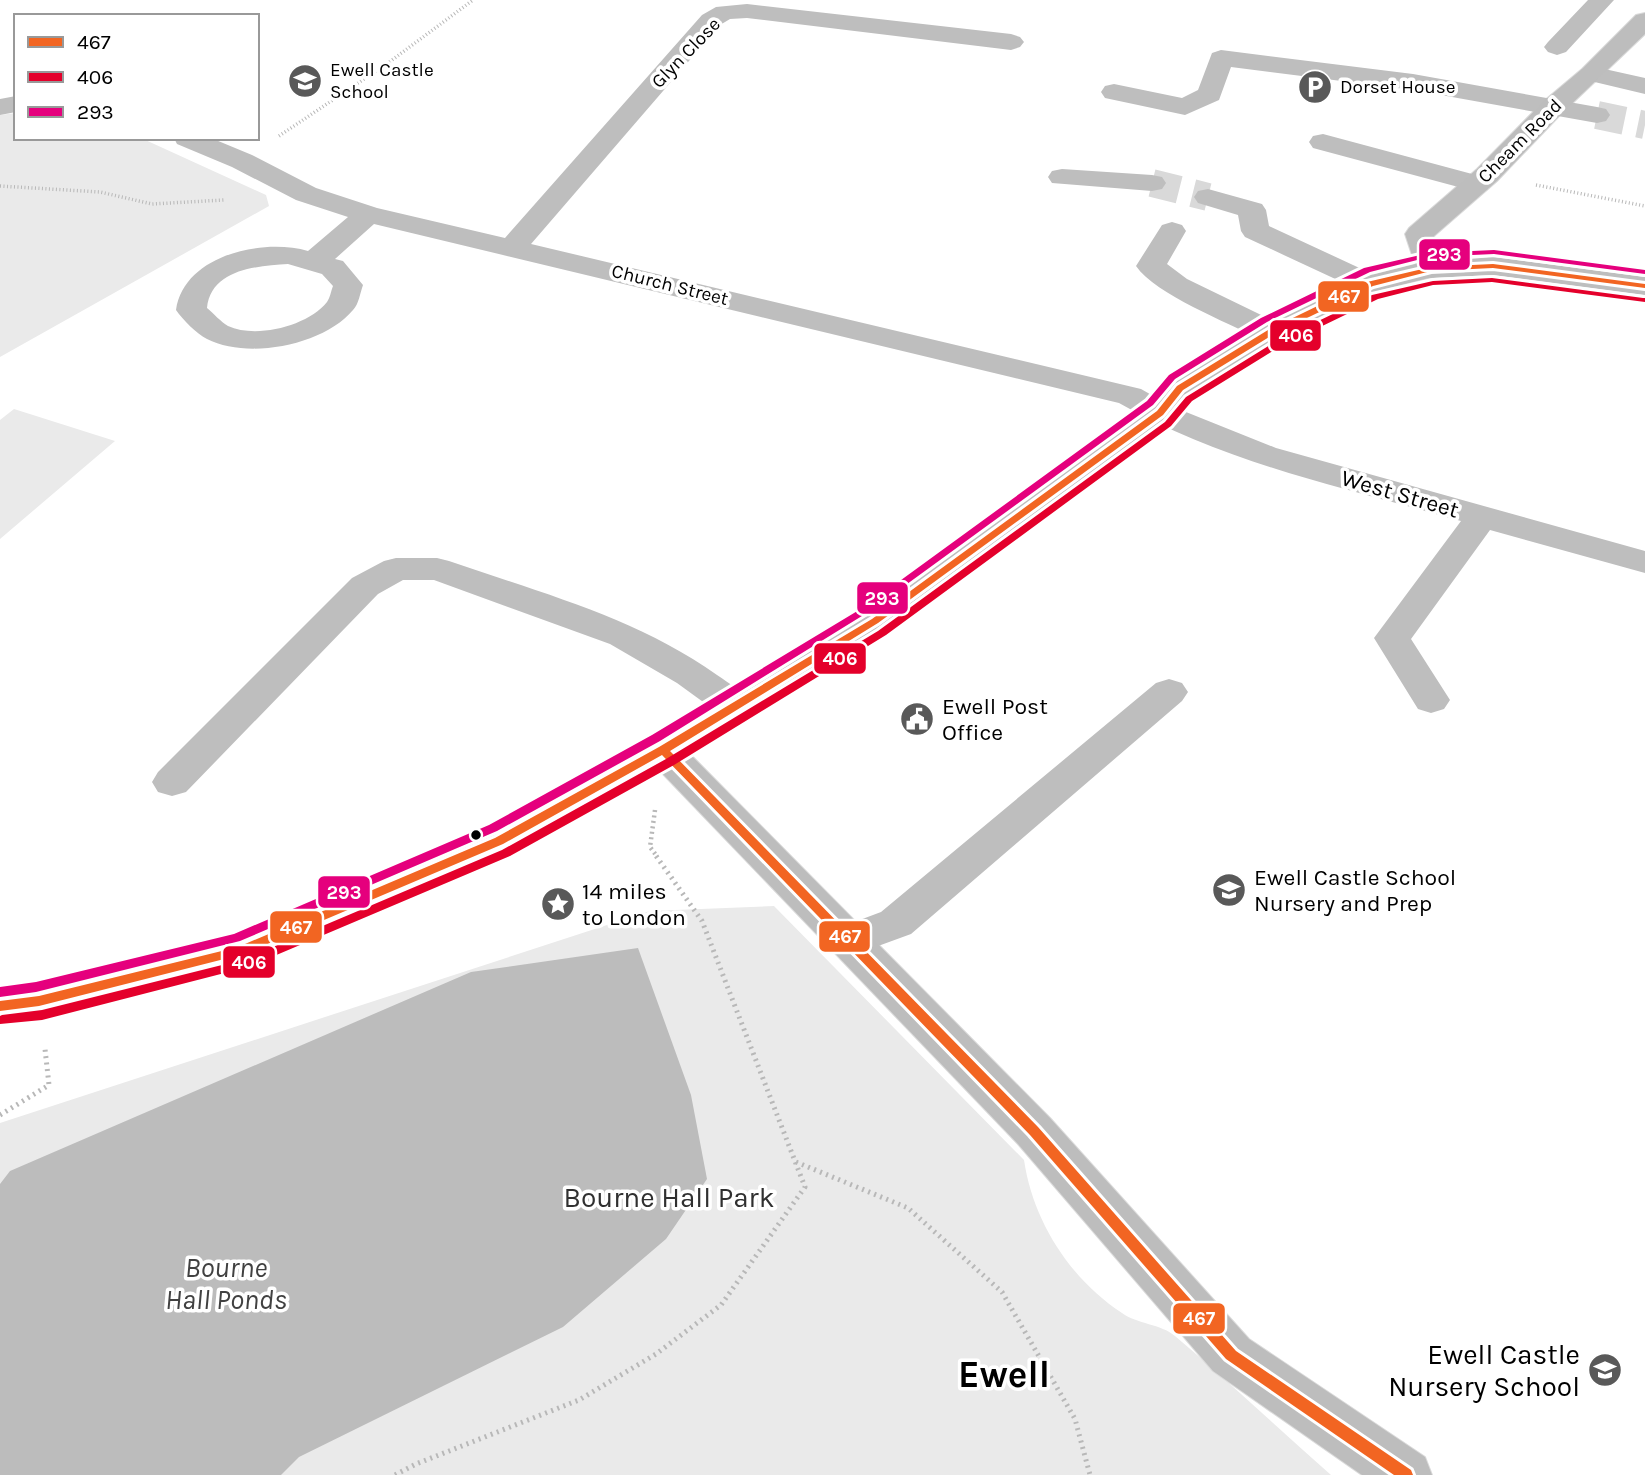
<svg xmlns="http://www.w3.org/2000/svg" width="1645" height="1475" font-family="Karla,sans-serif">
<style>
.green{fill:#eaeaea}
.water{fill:#bcbcbc}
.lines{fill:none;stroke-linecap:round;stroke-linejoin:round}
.minor-tunnel{stroke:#d9d9d9;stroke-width:28;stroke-dasharray:28 14;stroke-linecap:butt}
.major-casing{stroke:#dbdbdb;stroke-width:2}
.path-far2{stroke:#b8b8b8;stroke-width:3.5;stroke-dasharray:1 2.5;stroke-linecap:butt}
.path-far1{stroke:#b8b8b8;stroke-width:4.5;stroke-dasharray:2 3.5;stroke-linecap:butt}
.path{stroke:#b8b8b8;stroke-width:5;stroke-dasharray:2 4.5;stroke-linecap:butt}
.minor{fill:#bebebe;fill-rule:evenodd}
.major{fill:#bdbdbd;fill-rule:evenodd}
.bus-1-casing{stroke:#fff;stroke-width:6}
.bus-2-casing{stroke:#fff;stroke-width:6}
.bus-3-casing{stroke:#fff;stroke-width:6}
.bus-1{fill:#f26522;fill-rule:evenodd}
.bus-2{fill:#e4002b;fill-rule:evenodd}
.bus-3{fill:#e5007d;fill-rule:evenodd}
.bus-dot{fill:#000;stroke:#fff;stroke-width:2.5}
.labels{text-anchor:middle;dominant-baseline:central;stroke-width:7;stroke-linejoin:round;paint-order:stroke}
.far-street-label{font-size:19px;fill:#000;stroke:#fff}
.far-poi-label{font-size:19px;fill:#000;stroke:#fff;text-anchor:start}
.street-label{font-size:23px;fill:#000;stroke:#fff}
.poi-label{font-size:23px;fill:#000;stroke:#fff;text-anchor:start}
.near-park-label{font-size:28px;fill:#303030;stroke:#fff}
.near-water-label{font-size:28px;font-style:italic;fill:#414141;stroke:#fff}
.near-poi-label{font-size:28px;fill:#000;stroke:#fff;text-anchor:end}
.near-district-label{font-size:37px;font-weight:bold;fill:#000;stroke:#fff}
.line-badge{stroke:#fff;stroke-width:2.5}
.badge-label{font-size:19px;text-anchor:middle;font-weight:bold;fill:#fff}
</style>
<rect width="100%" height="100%" fill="#fff"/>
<path class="green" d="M16,113v25h125l125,57 3,11 -269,151v-242z
M14,409l101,32 -115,98v-119z
M774,906l250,254c9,61 46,119 98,153 15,11 39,11 53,23 53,45 104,93 156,139h-1331v-352l650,-212z"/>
<path class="water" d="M638,948l53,147 16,84 -41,60 -103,88 -264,130 -18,18h-281v-291l10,-13 461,-199z"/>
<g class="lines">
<path class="minor-tunnel" d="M1597,115l48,10
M1152,183l56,14"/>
<g class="major-casing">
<path id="major" d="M1645,13v21l-83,79 -65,68 -63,55 12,33 -5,6 -60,15 -99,49 -91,56 -20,25 -283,209 -200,123 362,366 199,221 176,118 7,18h-70l-149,-104 -195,-227 -359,-374 -146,81 -258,112 -216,55 -39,5v-34l39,-5 192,-47 254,-106 164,-91 213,-127 287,-207 20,-25 91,-56 99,-47 56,-14 -10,-30 4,-6 68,-59 67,-68 38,-32 54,-54z"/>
</g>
<path class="path-far2" d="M279,136l109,-73 85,-63
M1536,185l109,21
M0,186l100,6 52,12 72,-4"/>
<path class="path-far1" d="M655,810l-5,37 6,8"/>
<path class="path" d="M0,1115l49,-30 -4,-36
M796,1162l112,46 94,84 73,127 15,56
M395,1475l21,-11 163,-64 77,-46 65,-49 84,-118 -103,-266 -48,-68"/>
<path class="minor" d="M1588,0h26l-48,52 -9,3 -9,-3 -4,-5 4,-5z
M747,4l264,30 9,3 4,5 -4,5 -9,3 -264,-32 -17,1 -10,6 -189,219 610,145 30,17 105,42 369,103v22l-155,-43 -79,109 39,61 -6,9 -13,4 -13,-4 -44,-71 87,-117c-115,-33 -237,-58 -342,-118l-745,-179 -39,35 8,2 20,24c-3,8 -4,19 -10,25 -29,35 -105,50 -146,29 -10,-5 -24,-19 -31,-29 8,-55 86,-72 132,-59l40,-34 -52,-17 -64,-33 -55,-23 -3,-6h37l41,17 64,33 61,20 128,30 197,-223 14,-8zM288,264l34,10 11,12c-2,5 -3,12 -6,16 -19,24 -71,37 -99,24 -7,-4 -15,-13 -21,-18 4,-39 50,-42 81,-44z
M1221,50l192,24 184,33 9,2 4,6 -4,6 -9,2 -184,-33 -182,-23 -12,33 -34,15 -80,-17 -4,-6 4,-6 9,-2 68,14 16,-8 14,-37z
M1591,66l54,12v16l-63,-15 -4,-5 4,-5z
M16,96v16l-16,3v-16z
M1323,134l164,44 4,6 -4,6 -10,2 -164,-44 -4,-6 4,-6z
M1062,169l90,6 10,2 4,6 -4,6 -10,2 -100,-8 -4,-6 4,-6z
M1208,189l54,15 4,6 3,16 112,52 4,6 -4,6 -11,3 -11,-3 -114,-53 -4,-6 -3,-16 -40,-12 -4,-6 4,-6z
M1172,222l10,3 4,6 -19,33 20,15 95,46 4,7 -4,7 -11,2 -11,-2c-33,-17 -104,-44 -124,-73l26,-41z
M1493,257l152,20v18l-152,-20 -62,3 -10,-3 -5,-6 5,-6z
M396,558h41l12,3c92,32 188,57 268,114 13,9 27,17 36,31l-6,9 -13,4 -13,-4 -44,-32 -67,-39 -176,-64h-31l-25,14 -192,198 -14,4 -14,-4 -6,-10 6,-10 194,-194 32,-17z
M1169,679l13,4 6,9 -6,9 -271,233 -63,23 -15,-5 -6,-11 6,-11 48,-18 275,-229z"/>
<use href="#major" class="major"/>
<g class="bus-1-casing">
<path id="bus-1" d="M1493,264l152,20v4l-152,-20 -62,3 -58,15 -99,48 -91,56 -20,25 -285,208 -208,128 368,376 198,224 175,119 2,5h-19l-168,-116 -196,-224 -368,-380 -159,89 -259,110 -205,52 -39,5v-10l39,-5 199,-49 257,-109 164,-91 213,-128 285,-208 20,-25 91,-56 99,-48 64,-15z"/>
</g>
<g class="bus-2-casing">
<path id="bus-2" d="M1492,278l151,20h2v4l-153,-20 -59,3 -55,14 -97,47 -89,55 -21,25 -285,209 -212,130 -164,91 -262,111 -206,53 -42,4v-8l2,-1 40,-5 200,-50 260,-110 164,-91 212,-128 287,-209 21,-25 89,-55 97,-47 61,-14z"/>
</g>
<g class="bus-3-casing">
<path id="bus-3" d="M1494,250l151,20v4l-151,-20 -65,3 -59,15 -103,50 -92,57 -22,26 -283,206 -210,130 -163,90 -257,110 -204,51 -36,5v-10l36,-5 198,-48 255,-109 163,-90 212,-128 283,-206 22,-26 92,-57 103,-50 65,-15z"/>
</g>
<use href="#bus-1" class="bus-1"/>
<use href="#bus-2" class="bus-2"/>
<use href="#bus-3" class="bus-3"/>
</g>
<defs>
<g id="school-disc" transform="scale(1.75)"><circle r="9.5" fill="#595959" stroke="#fff"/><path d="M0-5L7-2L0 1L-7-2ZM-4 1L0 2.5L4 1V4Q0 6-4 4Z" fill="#fff"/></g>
<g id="parking-disc" transform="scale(1.75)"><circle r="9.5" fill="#595959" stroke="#fff"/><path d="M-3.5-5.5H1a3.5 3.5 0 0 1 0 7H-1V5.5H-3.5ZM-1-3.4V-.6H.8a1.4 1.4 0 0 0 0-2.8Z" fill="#fff"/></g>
<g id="civic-disc" transform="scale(1.75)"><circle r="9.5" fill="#595959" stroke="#fff"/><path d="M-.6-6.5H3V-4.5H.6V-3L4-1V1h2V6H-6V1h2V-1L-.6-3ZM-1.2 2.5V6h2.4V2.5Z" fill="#fff"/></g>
<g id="sight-disc" transform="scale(1.75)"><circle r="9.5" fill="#595959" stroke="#fff"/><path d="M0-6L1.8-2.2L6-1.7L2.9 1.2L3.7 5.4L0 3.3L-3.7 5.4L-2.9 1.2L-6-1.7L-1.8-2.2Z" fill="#fff"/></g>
</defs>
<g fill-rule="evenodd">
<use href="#school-disc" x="305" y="81"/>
<use href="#parking-disc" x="1315" y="87"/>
<use href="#civic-disc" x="917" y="719"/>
<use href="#school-disc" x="1229" y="890"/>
<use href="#sight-disc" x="558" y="904"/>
<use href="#school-disc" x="1605" y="1370"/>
</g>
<circle class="bus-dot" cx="476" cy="835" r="6"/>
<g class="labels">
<g class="far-street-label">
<text transform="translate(686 53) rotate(-46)">Glyn Close</text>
<text transform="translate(1520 141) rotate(-45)">Cheam Road</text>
<text transform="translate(670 285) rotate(14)">Church Street</text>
</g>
<g class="far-poi-label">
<text x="330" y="70">Ewell Castle<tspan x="330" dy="22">School</tspan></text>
<text x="1340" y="87">Dorset House</text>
</g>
<g class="street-label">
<text transform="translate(1400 494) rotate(16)">West Street</text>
</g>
<g class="poi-label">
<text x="942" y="706">Ewell Post<tspan x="942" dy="26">Office</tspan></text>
<text x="1254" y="877">Ewell Castle School<tspan x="1254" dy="26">Nursery and Prep</tspan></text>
<text x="582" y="891">14 miles<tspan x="582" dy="26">to London</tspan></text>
</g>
<g class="near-park-label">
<text x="669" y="1197">Bourne Hall Park</text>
</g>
<g class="near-water-label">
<text x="226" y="1267">Bourne<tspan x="226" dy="32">Hall Ponds</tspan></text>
</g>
<g class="near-poi-label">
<text x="1580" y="1354">Ewell Castle<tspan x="1580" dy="32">Nursery School</tspan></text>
</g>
<g class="near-district-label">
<text x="1004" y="1374">Ewell</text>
</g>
</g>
<g class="line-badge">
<rect x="1418" y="238" width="53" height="33" rx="7" fill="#e5007d"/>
<rect x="1317" y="280" width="53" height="33" rx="7" fill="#f26522"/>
<rect x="1269" y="319" width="53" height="33" rx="7" fill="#e4002b"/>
<rect x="856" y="581" width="53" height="34" rx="7" fill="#e5007d"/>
<rect x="813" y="642" width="54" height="33" rx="7" fill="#e4002b"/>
<rect x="317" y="875" width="54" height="34" rx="7" fill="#e5007d"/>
<rect x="269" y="910" width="54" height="34" rx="7" fill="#f26522"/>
<rect x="818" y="920" width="53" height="33" rx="7" fill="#f26522"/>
<rect x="222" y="945" width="54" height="34" rx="7" fill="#e4002b"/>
<rect x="1172" y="1302" width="54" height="33" rx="7" fill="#f26522"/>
</g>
<g class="badge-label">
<text x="1444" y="261">293</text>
<text x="1344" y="303">467</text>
<text x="1296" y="342">406</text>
<text x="882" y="605">293</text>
<text x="840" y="665">406</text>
<text x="344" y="899">293</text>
<text x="296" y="934">467</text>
<text x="845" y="943">467</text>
<text x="249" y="969">406</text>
<text x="1199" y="1325">467</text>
</g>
<rect x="14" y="14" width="245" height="126" fill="#ffffff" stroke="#999999" stroke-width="2"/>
<rect x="28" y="37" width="35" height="10" fill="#f26522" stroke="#999999" stroke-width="2"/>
<text x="77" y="49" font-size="21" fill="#000000">467</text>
<rect x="28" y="72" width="35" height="10" fill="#e4002b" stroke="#999999" stroke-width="2"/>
<text x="77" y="84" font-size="21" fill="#000000">406</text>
<rect x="28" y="107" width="35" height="10" fill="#e5007d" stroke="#999999" stroke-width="2"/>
<text x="77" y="119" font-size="21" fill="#000000">293</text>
</svg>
